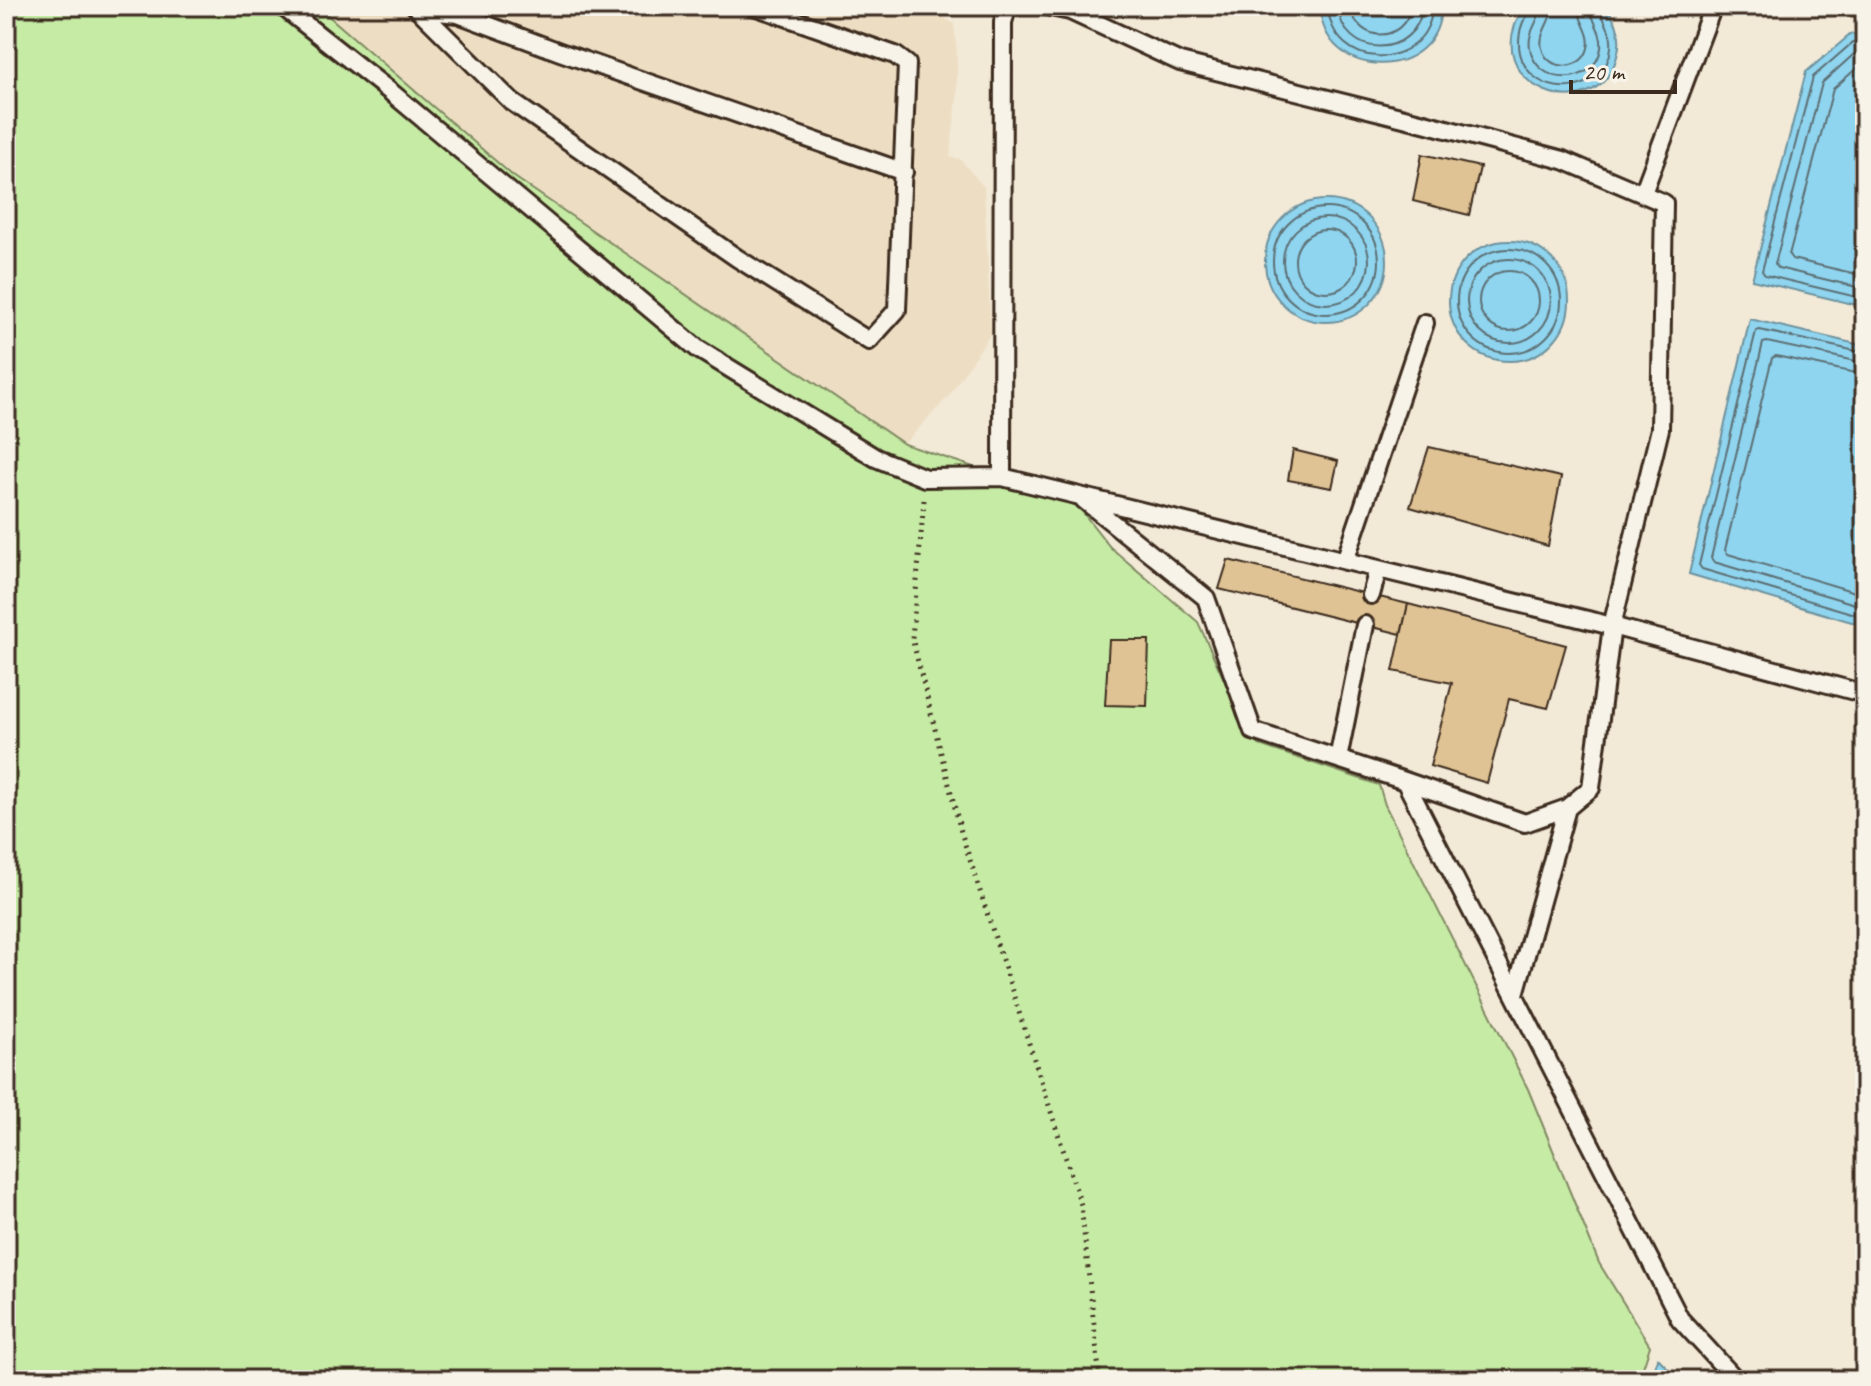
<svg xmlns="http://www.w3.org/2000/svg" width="1871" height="1386" font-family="Caveat,sans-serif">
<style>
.built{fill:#eddec3}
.green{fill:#c6eba5;stroke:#808a62;stroke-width:2}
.water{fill:#8fd5f0;stroke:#6d919c;stroke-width:2}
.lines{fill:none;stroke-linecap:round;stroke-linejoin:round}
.shore{stroke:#5d6e72;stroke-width:2}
.building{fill:#e0c394;stroke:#3b2a1e;stroke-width:2}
.service-casing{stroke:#3b2a1e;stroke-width:22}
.path{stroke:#3b2a1e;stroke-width:5;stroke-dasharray:2 6;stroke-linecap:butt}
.service{stroke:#f7f3e8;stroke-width:16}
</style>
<rect width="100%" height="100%" fill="#f2e9d7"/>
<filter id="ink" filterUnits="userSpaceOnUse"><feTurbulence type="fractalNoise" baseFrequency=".0125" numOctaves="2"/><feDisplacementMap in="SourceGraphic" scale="16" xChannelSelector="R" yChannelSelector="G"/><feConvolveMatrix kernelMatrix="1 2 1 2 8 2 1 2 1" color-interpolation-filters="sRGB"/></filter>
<g filter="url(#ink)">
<path class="built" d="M317,6h609l28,18 3,31v43l-7,59 10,2 24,28 7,146 -43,64 -44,47 -391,-268z"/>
<path class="green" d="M6,6h311l196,170 391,268 169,56 37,47 88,75 47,104 14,19 120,40 6,20 143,284 71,174 51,83 -11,34h-1633z"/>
<path class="water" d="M1320,6h121c-1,77 -119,77 -121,0z
M1525,6h80c11,13 17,29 13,46 -17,84 -148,34 -93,-46z
M1851,34l14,3v270l-113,-27 54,-208z
M1265 261a61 61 0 1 1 122 0a61 61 0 1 1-122 0Z
M1449 301a60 60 0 1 1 120 0a60 60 0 1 1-120 0Z
M1750,319l115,27v280l-176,-52z
M1658,1358l21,22h-28z"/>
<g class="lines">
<path class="shore" d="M1328,6c3,66 99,68 105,0
M1338,6c4,54 78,54 85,0
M1350,6c7,38 54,38 61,0
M1531,6c-1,8 -4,10 -8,16 -4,9 -5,22 -3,31 11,49 87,44 91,-6 2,-18 -10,-27 -11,-41
M1541,6c-1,15 -14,25 -11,42 6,39 65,39 71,0 2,-17 -10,-27 -11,-42
M1553,6c-1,15 -15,27 -11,42 5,24 41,23 46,0 4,-15 -10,-27 -10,-42
M1865,44l-13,-1 -39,34 -51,194 3,4 100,24
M1865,54h-11l-32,29 -47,181 3,4 87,21
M1865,66l-7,1 -25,22 -44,166 3,4 73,17
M1273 261a53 53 0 1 1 106 0a53 53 0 1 1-106 0Z
M1283 261a43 43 0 1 1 86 0a43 43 0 1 1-86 0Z
M1295 261a31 31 0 1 1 62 0a31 31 0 1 1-62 0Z
M1457 301a52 52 0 1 1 104 0a52 52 0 1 1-104 0Z
M1467 301a42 42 0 1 1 84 0a42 42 0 1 1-84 0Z
M1479 301a30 30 0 1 1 60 0a30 30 0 1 1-60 0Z
M1865,353l-105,-23 -4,1 -57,234 3,4 163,48
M1865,363l-98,-21 -4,1 -52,215 3,4 151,45
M1865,375l-89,-19 -4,2 -47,192 3,4 137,41"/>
</g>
<path class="building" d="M1422,154l58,13 -11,48 -56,-14z
M1429,447l132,30 -13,69 -138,-39z
M1293,450l45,11 -6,27 -44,-8z
M1228,560l180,44 -7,30 -182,-45z
M1408,604l158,41 -18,63 -39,-9 -22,84 -57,-17 22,-83 -59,-12z
M1109,640h40l-2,66 -42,-1z"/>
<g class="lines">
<g class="service-casing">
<path id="service" d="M282,6l110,87 306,256 178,109 49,20 77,-1 610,149 48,-197 4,-226 -101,-43 -139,-37 -244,-61 -110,-51 -24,-5
M415,6l97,96 225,156 132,83 28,-31 10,-246 -12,-9 -141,-49
M419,10l39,4 102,38 344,120
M1643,193l70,-187
M1002,477l1,-455 5,-16
M1084,500l122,98 47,133 152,50 120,42 42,-15 24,-20 21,-162 253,68
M1345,561l80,-238
M1371,595l7,-26
M1338,759l27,-134
M1405,781l275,538 56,61
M1515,994l52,-186"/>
</g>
<path class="path" d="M924,500l-12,138 49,194 120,373 19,175"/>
<use href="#service" class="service"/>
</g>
</g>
<rect width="1871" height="1386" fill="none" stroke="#f7f3e8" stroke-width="32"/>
<rect x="16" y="16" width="1839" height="1354" fill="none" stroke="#3b2a1e" stroke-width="3" filter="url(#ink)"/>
<path d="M1571 80v12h104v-12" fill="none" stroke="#3b2a1e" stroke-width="4"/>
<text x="1583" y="80" font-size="24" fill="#3b2a1e" stroke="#f7f3e8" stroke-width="6" paint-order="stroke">20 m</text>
</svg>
